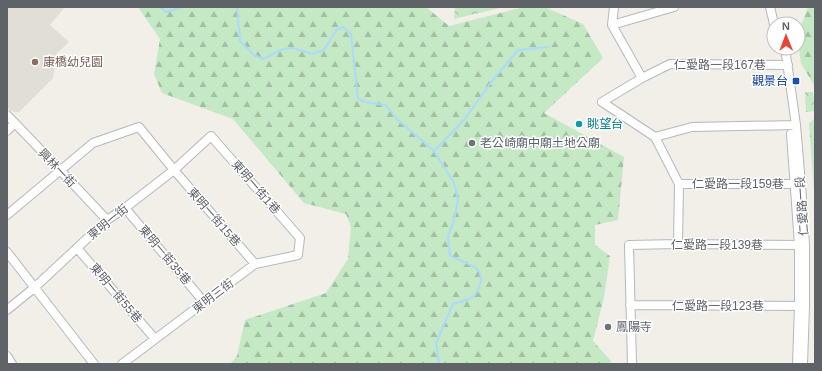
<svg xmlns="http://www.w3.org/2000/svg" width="822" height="371" font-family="Arial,'Noto Sans TC',sans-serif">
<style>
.education{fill:#e1ded6}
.forest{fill:url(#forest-firs)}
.park{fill:url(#park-crowns)}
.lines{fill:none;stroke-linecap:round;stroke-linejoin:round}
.stream{stroke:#aadaff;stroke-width:2}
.minor-casing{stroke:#b5b8bc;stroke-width:10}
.minor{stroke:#fff;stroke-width:8}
.education-dot{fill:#8d6e63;stroke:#fff;stroke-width:1.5}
.transit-dot{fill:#1a4fb4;stroke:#fff;stroke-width:1.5}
.culture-dot{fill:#0f9aa8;stroke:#fff;stroke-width:1.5}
.worship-dot{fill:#6b7280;stroke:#fff;stroke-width:1.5}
.labels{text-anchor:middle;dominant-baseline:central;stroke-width:3;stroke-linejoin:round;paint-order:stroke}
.education-label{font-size:12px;fill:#785e54;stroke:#fff;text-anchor:start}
.street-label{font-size:12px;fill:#5f6368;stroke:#fff}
.transit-label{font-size:12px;fill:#164399;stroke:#fff;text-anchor:end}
.culture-label{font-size:12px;fill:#0d838f;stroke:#fff;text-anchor:start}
.worship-label{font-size:12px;fill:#5b616d;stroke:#fff;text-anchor:start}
</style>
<defs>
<pattern id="forest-firs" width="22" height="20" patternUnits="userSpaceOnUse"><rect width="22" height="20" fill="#c5e8c5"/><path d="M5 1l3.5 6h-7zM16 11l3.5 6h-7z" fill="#a3c0a4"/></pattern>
<pattern id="park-crowns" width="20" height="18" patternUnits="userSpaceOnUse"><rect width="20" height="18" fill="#c5e8c5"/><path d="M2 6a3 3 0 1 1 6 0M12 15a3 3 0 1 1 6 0" fill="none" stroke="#a3c0a4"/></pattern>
</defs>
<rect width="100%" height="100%" fill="#f1efe8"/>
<path class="education" d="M7,7h58l-15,18 19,17 -12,11 -4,25 -34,34h-5l-3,-1 -4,-4z"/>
<path class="forest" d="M138,7h288l23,19 75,-19h21l38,17 20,34 -59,55 80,44 -6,63 -23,5v20l15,11 -6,41 -11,44 18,20 -1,3h-380l7,-8 8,-36 81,-27 22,-34 3,-32 -5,-13 -42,-11 -71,-84 -71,-26 -8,-19 6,-35z
M808,7h7v80l-14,-24 -3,-20v-9z
M815,118v87l-6,-82z"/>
<path class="park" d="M455,7h49l-50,12z
M805,92h8l2,19 -9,1z"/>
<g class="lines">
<path class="stream" d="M160,7l6,5 16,-5
M237,7l3,34 14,14 9,4 20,-10 10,-1 19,6 12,-4 13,-21 6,-2 8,7 7,65 7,3 21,3 11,14 37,32 20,32 4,17 -4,20 -6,17 2,19c7,3 20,8 26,12 9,7 4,24 -5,30 -5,3 -13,4 -18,6l-17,39 3,21
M434,151l30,-31 28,-39 26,-31 30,-3"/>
<g class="minor-casing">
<path id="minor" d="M614,7l-2,18 30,53
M770,7l4,17
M612,25l62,-18
M785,48l11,77 5,59 4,61v62l-2,57
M788,65l-118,-1 -28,14 -40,24 53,35 37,-10 104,-2
M7,115l53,55 47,50
M7,131l8,-8
M791,134l8,111v61l-2,58
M655,137l24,47 -1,60
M679,184h120
M125,208l79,94
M7,215l86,-72 46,-16 35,43 81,94
M77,248l78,91
M7,252l87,112
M630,305l173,1
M7,310l27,-22 73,-68 18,-12 49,-38 37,-34 89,102 -2,17 -43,9 -133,100
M7,356l5,8
M632,364l-3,-119 49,-1 126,1"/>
</g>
<use href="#minor" class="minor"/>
</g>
<circle class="education-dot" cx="35" cy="62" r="4"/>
<rect class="transit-dot" x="792" y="77" width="8" height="8" rx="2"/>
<circle class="culture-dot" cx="579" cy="124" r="4"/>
<g class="worship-dot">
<circle cx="472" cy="143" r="4"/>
<circle cx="608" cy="327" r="4"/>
</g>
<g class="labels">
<g class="education-label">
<text x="43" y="62">康橋幼兒園</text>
</g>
<g class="street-label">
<text x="720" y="65">仁愛路一段167巷</text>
<text transform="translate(57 168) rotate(46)">興林一街</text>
<text x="738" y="184">仁愛路一段159巷</text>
<text transform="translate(256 187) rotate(49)">東明一街1巷</text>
<text transform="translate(802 206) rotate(-94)">仁愛路一段</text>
<text transform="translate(214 217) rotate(49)">東明一街15巷</text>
<text transform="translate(108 222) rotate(-39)">東明一街</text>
<text x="717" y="245">仁愛路一段139巷</text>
<text transform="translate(165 255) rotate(50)">東明一街35巷</text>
<text transform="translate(116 293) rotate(50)">東明一街55巷</text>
<text transform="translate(213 296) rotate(-37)">東明三街</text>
<text x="718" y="306">仁愛路一段123巷</text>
</g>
<g class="transit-label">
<text x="788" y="81">觀景台</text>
</g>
<g class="culture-label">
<text x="587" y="124">眺望台</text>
</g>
<g class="worship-label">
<text x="480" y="143">老公崎廟中廟土地公廟</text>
<text x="616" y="327">鳳陽寺</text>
</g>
</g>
<rect width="822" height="371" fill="none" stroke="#5f6368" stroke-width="16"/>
<g transform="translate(786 36) rotate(359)"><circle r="19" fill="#ffffff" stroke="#bfc1c3"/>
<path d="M0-3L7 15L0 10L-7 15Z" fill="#ea4335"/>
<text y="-6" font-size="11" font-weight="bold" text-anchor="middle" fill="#5f6368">N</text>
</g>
</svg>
